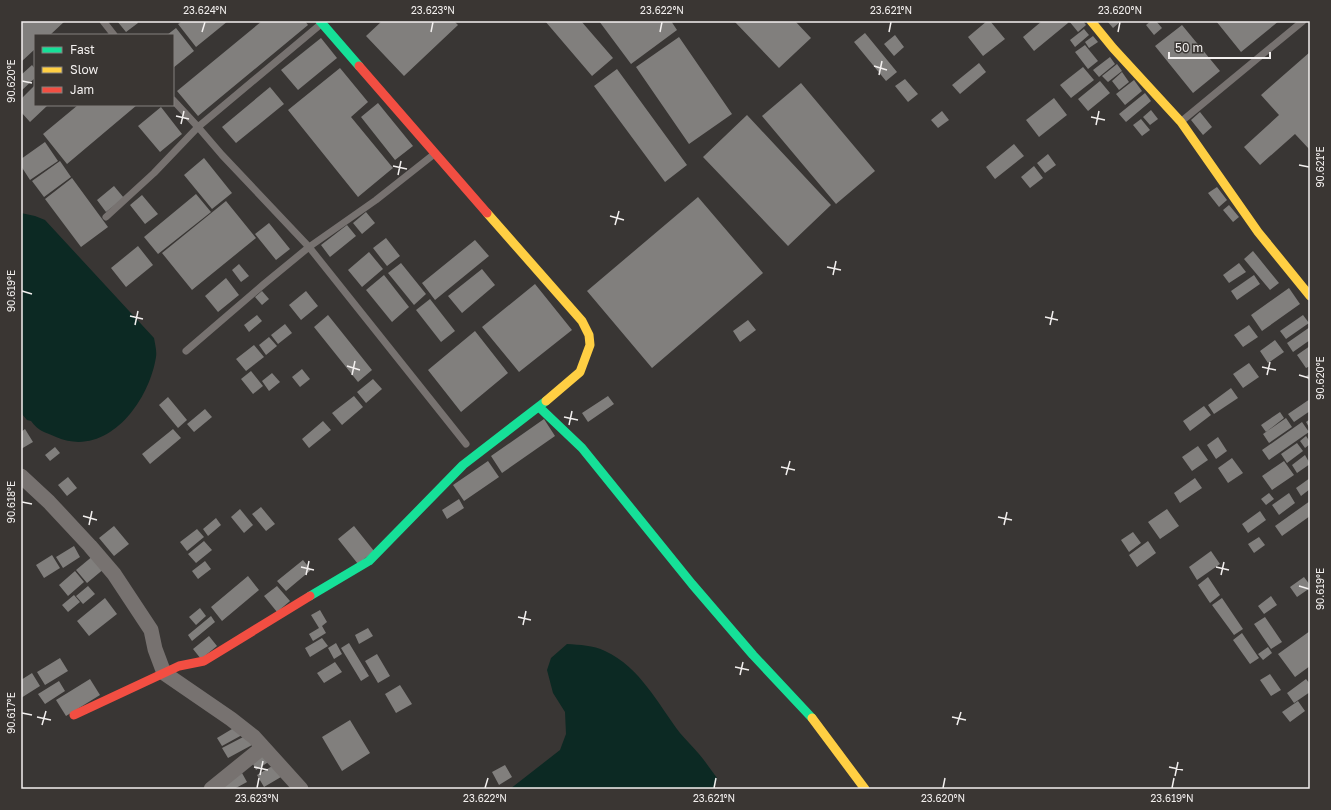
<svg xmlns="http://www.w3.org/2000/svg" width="1331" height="810" font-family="'Golos Text',sans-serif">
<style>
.water{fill:#0c2923}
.building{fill:#817f7d}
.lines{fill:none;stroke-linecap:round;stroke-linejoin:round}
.lane{stroke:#777270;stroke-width:7}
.street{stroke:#777270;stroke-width:15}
.fast{stroke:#16e098;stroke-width:9}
.slow{stroke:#ffcf43;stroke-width:9}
.jam{stroke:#f24e42;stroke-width:9}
.ticks{fill:none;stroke:#f3f0ef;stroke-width:1.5}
.neatline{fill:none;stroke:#f3f0ef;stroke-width:1.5}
.ticks-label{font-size:10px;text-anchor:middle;fill:#f3f0ef}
</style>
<rect width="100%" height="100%" fill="#393634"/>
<path class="water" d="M21,213l14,3 10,4 109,118c1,6 3,13 2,19 -7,45 -49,102 -100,80 -11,-5 -18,-6 -25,-16l-4,-1 -6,-7z
M567,644c13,1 26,1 38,7 35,16 53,53 75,82 6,7 13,14 19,21 6,7 12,16 18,24l-3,11h-204l50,-39 6,-16 -1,-22 -12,-19 -6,-23 4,-12z"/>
<path class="building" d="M21,21h44l-15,14h-15v14l-14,13z
M117,21h20l1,2 -12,9z
M183,21h45l-32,26 -18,-23z
M262,21h43l3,4 -110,91 -21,-25z
M382,21h72l4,4 -54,51 -38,-40z
M545,21h36l32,37 -21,18z
M599,21h72l6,9 -46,34z
M734,21h61l16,17 -32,30z
M987,21h3l15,18 -22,17 -15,-19z
M1042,21h25l1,2 -34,28 -11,-14z
M1069,21h14l3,4 -8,7z
M1107,21h12l1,1 -7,6z
M1151,21h5l6,7 -8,7 -8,-10z
M1216,21h63l-38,31z
M1182,25l38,46 -27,22 -38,-47z
M176,28l18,23 -21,17v-33h-6z
M1084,29l5,6 -14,12 -5,-7z
M865,33l32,39 -11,9 -32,-39z
M895,35l9,12 -10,9 -10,-12z
M1093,36l5,6 -9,6 -4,-6z
M679,37l53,77 -43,30 -53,-77z
M321,38l16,20 -39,32 -17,-20z
M1085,45l13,16 -10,8 -13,-17z
M1310,52v98l-15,-16 -35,31 -16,-18 35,-32 -18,-20z
M1110,57l5,7 -16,13 -6,-7z
M979,63l7,9 -26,22 -8,-9z
M1117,64l5,7 -14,11 -6,-6z
M32,65l3,4v9l-14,13v-16z
M1083,67l11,13 -23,18 -11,-13z
M340,68l28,34 -17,15 42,51 -35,29 -70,-87z
M617,69l70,96 -22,17 -71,-96z
M1122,72l7,10 -10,8 -7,-9z
M905,79l13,15 -10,8 -13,-16z
M1134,80l8,11 -17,14 -9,-11z
M1100,81l10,12 -22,18 -10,-12z
M801,83l74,88 -39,33 -74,-88z
M35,85v20h13l-18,17 -9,-10v-13z
M270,87l14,17 -48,39 -14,-16z
M1145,93l6,8 -25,21 -7,-8z
M1054,98l13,17 -28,22 -13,-17z
M378,103l35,43 -18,14 -34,-43z
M78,105h59l-70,59 -24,-30z
M161,107l21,27 -22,18 -22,-26z
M1151,110l7,9 -8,6 -7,-8z
M942,111l7,9 -11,8 -7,-8z
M1200,112l12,15 -9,8 -12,-15z
M747,115l84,90 -43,41 -85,-89z
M1141,119l9,11 -8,6 -9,-11z
M45,142l13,19 -28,19 -9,-14v-7z
M1014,144l10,12 -29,23 -9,-12z
M1048,154l8,11 -11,8 -8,-10z
M204,158l28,35 -20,16 -28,-34z
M60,161l11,16 -27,20 -12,-16z
M1034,166l9,12 -13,10 -9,-11z
M72,178l36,49 -27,20 -36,-48z
M114,186l10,12 -18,14 -9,-12z
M1217,187l10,13 -8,7 -11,-14z
M196,194l15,18 -53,42 -14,-17z
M142,195l16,19 -13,10 -15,-19z
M698,197l65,76 -111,95 -65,-77z
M226,201l30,37 -64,52 -30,-37z
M1229,205l10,12 -6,5 -10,-12z
M366,212l9,11 -13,11 -9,-11z
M269,223l21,26 -14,11 -21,-26z
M347,225l9,11 -26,21 -9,-12z
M386,238l14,18 -13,10 -14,-18z
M475,240l14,16 -54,44 -13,-17z
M138,246l15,19 -27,22 -15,-19z
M1253,251l26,32 -9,7 -26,-31z
M369,252l14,17 -21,18 -14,-17z
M401,263l25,31 -12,11 -26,-32z
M1239,263l7,9 -17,11 -6,-8z
M239,264l10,12 -8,6 -9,-12z
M482,269l13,16 -33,28 -14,-17z
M384,275l25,32 -17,15 -26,-32z
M1254,275l6,9 -23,16 -6,-9z
M226,278l13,17 -21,17 -13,-16z
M535,284l37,46 -53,42 -37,-45z
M1289,288l11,16 -38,27 -11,-16z
M262,291l7,8 -7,6 -7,-8z
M306,291l12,15 -17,14 -12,-15z
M430,299l25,32 -14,11 -25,-32z
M257,315l5,6 -13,11 -5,-7z
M328,315l44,55 -14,12 -44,-55z
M1303,315l6,8 -23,16 -6,-8z
M748,320l8,10 -16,12 -7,-11z
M285,324l7,9 -14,11 -7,-9z
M1249,325l9,12 -15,10 -9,-12z
M1310,327v13l-17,12 -6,-9z
M475,331l33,42 -47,39 -33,-42z
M269,337l8,9 -11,9 -7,-10z
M1275,340l9,12 -16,11 -8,-12z
M254,345l10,12 -18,14 -10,-12z
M1310,346v20l-4,2 -9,-13z
M1249,363l10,14 -16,11 -10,-14z
M302,369l8,10 -10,8 -8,-10z
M251,371l12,15 -10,8 -12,-15z
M272,373l8,9 -11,9 -7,-10z
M1310,374v8l-4,-6z
M373,379l9,10 -16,14 -9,-11z
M1231,388l7,10 -24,16 -6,-9z
M354,396l9,11 -21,18 -10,-12z
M608,396l6,8 -26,18 -6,-9z
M168,397l19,23 -9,8 -19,-23z
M1310,399v12l-16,11 -6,-8z
M1204,406l7,9 -21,16 -7,-10z
M205,409l7,8 -18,15 -7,-8z
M1280,412l4,6 -18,14 -5,-7z
M1286,418l6,9 -23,16 -6,-9z
M544,419l11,17 -53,37 -11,-17z
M1310,419v10l-4,-7z
M323,421l8,9 -22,18 -7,-9z
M1302,422l7,10 -40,28 -7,-10z
M25,429l8,13 -12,7v-17z
M173,429l8,9 -31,26 -8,-10z
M1306,436l4,6v2l-5,4 -5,-7z
M1218,437l9,14 -11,8 -9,-14z
M1297,443l6,8 -16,12 -6,-9z
M1198,446l10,14 -16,11 -10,-14z
M55,447l5,6 -10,8 -5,-6z
M1305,455l5,9 -13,9 -5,-8z
M1232,458l11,15 -15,10 -10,-15z
M488,461l11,16 -35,24 -11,-16z
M1284,461l10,14 -22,15 -10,-14z
M68,477l9,11 -10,8 -9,-11z
M1195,478l7,10 -22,15 -6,-10z
M1310,478v11l-9,7 -5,-8z
M1269,493l5,6 -8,6 -5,-6z
M1289,493l6,10 -16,12 -7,-10z
M459,499l5,9 -17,11 -5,-9z
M1310,501v15l-28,20 -7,-10z
M261,507l14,17 -9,7 -14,-17z
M240,509l13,16 -9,8 -13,-16z
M1167,509l12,17 -19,13 -12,-17z
M1260,511l6,9 -18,13 -6,-9z
M216,518l5,7 -13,11 -5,-7z
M114,526l15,18 -15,12 -15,-18z
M354,526l20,25 -16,13 -20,-25z
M197,529l7,8 -17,14 -7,-9z
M1133,532l8,11 -12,9 -8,-12z
M1259,537l6,8 -11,8 -6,-9z
M204,541l8,9 -16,13 -8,-9z
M1148,541l8,12 -19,14 -8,-12z
M74,546l6,11 -17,11 -7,-11z
M1211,551l9,13 -23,16 -8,-13z
M52,555l8,13 -16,10 -8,-13z
M94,555l11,13 -18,15 -11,-13z
M303,560l8,10 -25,21 -9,-10z
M205,561l6,8 -13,10 -6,-8z
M75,571l9,11 -16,14 -9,-11z
M248,576l11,14 -37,31 -11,-14z
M1208,577l12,18 -10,8 -12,-18z
M1304,577l6,8v3l-13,9 -7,-10z
M88,586l7,8 -12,10 -7,-8z
M277,586l13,15 -13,11 -13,-16z
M74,595l6,7 -12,10 -6,-7z
M1271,596l6,9 -13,9 -6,-8z
M105,598l12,16 -28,22 -12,-15z
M1222,598l21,31 -9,6 -22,-30z
M200,608l6,8 -10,9 -7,-8z
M320,610l7,12 -5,4 4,7 -13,8 -4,-7 10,-6 -8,-13z
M211,616l4,6 -23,19 -4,-6z
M1265,617l17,25 -11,7 -17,-25z
M368,628l5,8 -14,8 -4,-9z
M1310,631v35l-15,11 -17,-23z
M1242,633l17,25 -9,6 -17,-24z
M209,636l8,10 -16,13 -8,-10z
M322,638l6,8 -18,11 -5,-9z
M336,643l6,11 -8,5 -6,-11z
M349,643l20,33 -8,5 -20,-33z
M1268,647l4,6 -9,7 -5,-6z
M377,654l13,22 -12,7 -13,-22z
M60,658l8,13 -23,14 -8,-13z
M335,662l7,10 -18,11 -7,-10z
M32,673l8,13 -19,12v-18z
M1270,674l11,16 -10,6 -11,-16z
M90,679l10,16 -34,21 -10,-16z
M1306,679l4,5v8l-16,11 -7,-10z
M59,681l6,10 -20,13 -7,-10z
M400,685l12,19 -16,9 -11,-19z
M1298,701l7,10 -15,11 -8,-10z
M350,720l20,33 -28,18 -20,-34z
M237,726l5,9 -20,11 -5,-8z
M247,735l5,10 -24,13 -6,-10z
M266,754l4,7 -14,9 -4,-8z
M274,765l7,12 -17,10 -7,-12z
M505,765l7,12 -13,8 -7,-13z
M242,773l5,9 -13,7h-11l-2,-4z"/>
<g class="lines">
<path class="lane" d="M103,21l11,14
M173,100l25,27 24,28 87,92 157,197
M1183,120l120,-99
M106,217l48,-44 44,-46 123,-103
M186,351l78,-67 45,-37 67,-47 57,-45"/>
<path class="street" d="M21,476l28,26 41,44 24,28 37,56 4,19 9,24 67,46 23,18 47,52
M211,789l52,-42"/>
<path class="fast" d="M320,21l39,45
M539,407l43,41 110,136 61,71 59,63
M310,596l59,-35 94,-96 83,-64"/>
<path class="slow" d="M1091,21l22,27 68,74 77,110 52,64
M487,213l95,108 7,14 1,10 -10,27 -34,29
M812,718l53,71"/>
<path class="jam" d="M359,66l128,147
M74,715l105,-49 25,-5 106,-65"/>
</g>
<path class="ticks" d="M202,32l3,-10M431,32l2,-10M660,32l2,-10M889,32l2,-10M1118,32l2,-10M874,66l13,4M879,75l3,-14M22,81l10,2M176,116l13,3M1091,117l14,3M181,124l3,-13M1096,125l3,-14M1299,165l10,2M393,166l14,3M398,175l3,-14M610,216l14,4M615,225l4,-14M827,267l14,3M833,275l3,-14M22,291l10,3M130,316l13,3M1045,317l13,3M135,325l3,-14M1050,325l3,-14M347,366l13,4M1262,367l14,3M352,375l3,-14M1267,375l3,-13M1299,375l10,3M564,417l14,3M569,425l3,-14M781,467l14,3M786,475l4,-14M22,502l10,2M83,516l14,4M998,517l14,3M89,525l3,-14M1004,525l3,-13M301,567l13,3M1216,567l13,3M306,575l3,-14M1221,575l3,-13M1299,586l10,3M518,617l13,3M523,625l3,-14M735,667l14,3M740,675l3,-13M22,713l10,2M37,717l14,3M952,717l14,3M42,725l4,-14M957,725l4,-13M254,767l14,3M1169,767l14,3M260,775l3,-14M1175,776l3,-14M257,788l2,-10M485,788l3,-10M714,788l2,-10M943,788l2,-10M1172,788l2,-10"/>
<rect width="1331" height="810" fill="none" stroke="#3a3633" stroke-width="44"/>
<rect x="34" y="34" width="140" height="72" fill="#3a3633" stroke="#84807e"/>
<rect x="42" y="47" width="20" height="6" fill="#16e098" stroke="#84807e"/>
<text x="70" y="54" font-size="12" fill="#f3f0ef">Fast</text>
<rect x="42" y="67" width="20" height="6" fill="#ffcf43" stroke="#84807e"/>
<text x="70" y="74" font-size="12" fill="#f3f0ef">Slow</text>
<rect x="42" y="87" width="20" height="6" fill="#f24e42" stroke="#84807e"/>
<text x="70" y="94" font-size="12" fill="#f3f0ef">Jam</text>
<path d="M1169 52v6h101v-6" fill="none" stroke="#f3f0ef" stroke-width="2"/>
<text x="1175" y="52" font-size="12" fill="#f3f0ef" stroke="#3a3633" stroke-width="3" paint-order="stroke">50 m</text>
<rect x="22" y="22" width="1287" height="766" class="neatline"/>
<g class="ticks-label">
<text x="205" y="14">23.624°N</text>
<text x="433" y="14">23.623°N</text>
<text x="662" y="14">23.622°N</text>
<text x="891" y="14">23.621°N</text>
<text x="1120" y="14">23.620°N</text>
<text transform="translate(11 81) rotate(-90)" y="4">90.620°E</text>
<text transform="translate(1320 167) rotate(-90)" y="4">90.621°E</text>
<text transform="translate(11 291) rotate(-90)" y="4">90.619°E</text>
<text transform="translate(1320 378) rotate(-90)" y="4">90.620°E</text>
<text transform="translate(11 502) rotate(-90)" y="4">90.618°E</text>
<text transform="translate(1320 589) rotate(-90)" y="4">90.619°E</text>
<text transform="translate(11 713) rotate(-90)" y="4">90.617°E</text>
<text x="257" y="802">23.623°N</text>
<text x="485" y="802">23.622°N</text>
<text x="714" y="802">23.621°N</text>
<text x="943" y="802">23.620°N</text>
<text x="1172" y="802">23.619°N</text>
</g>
</svg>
